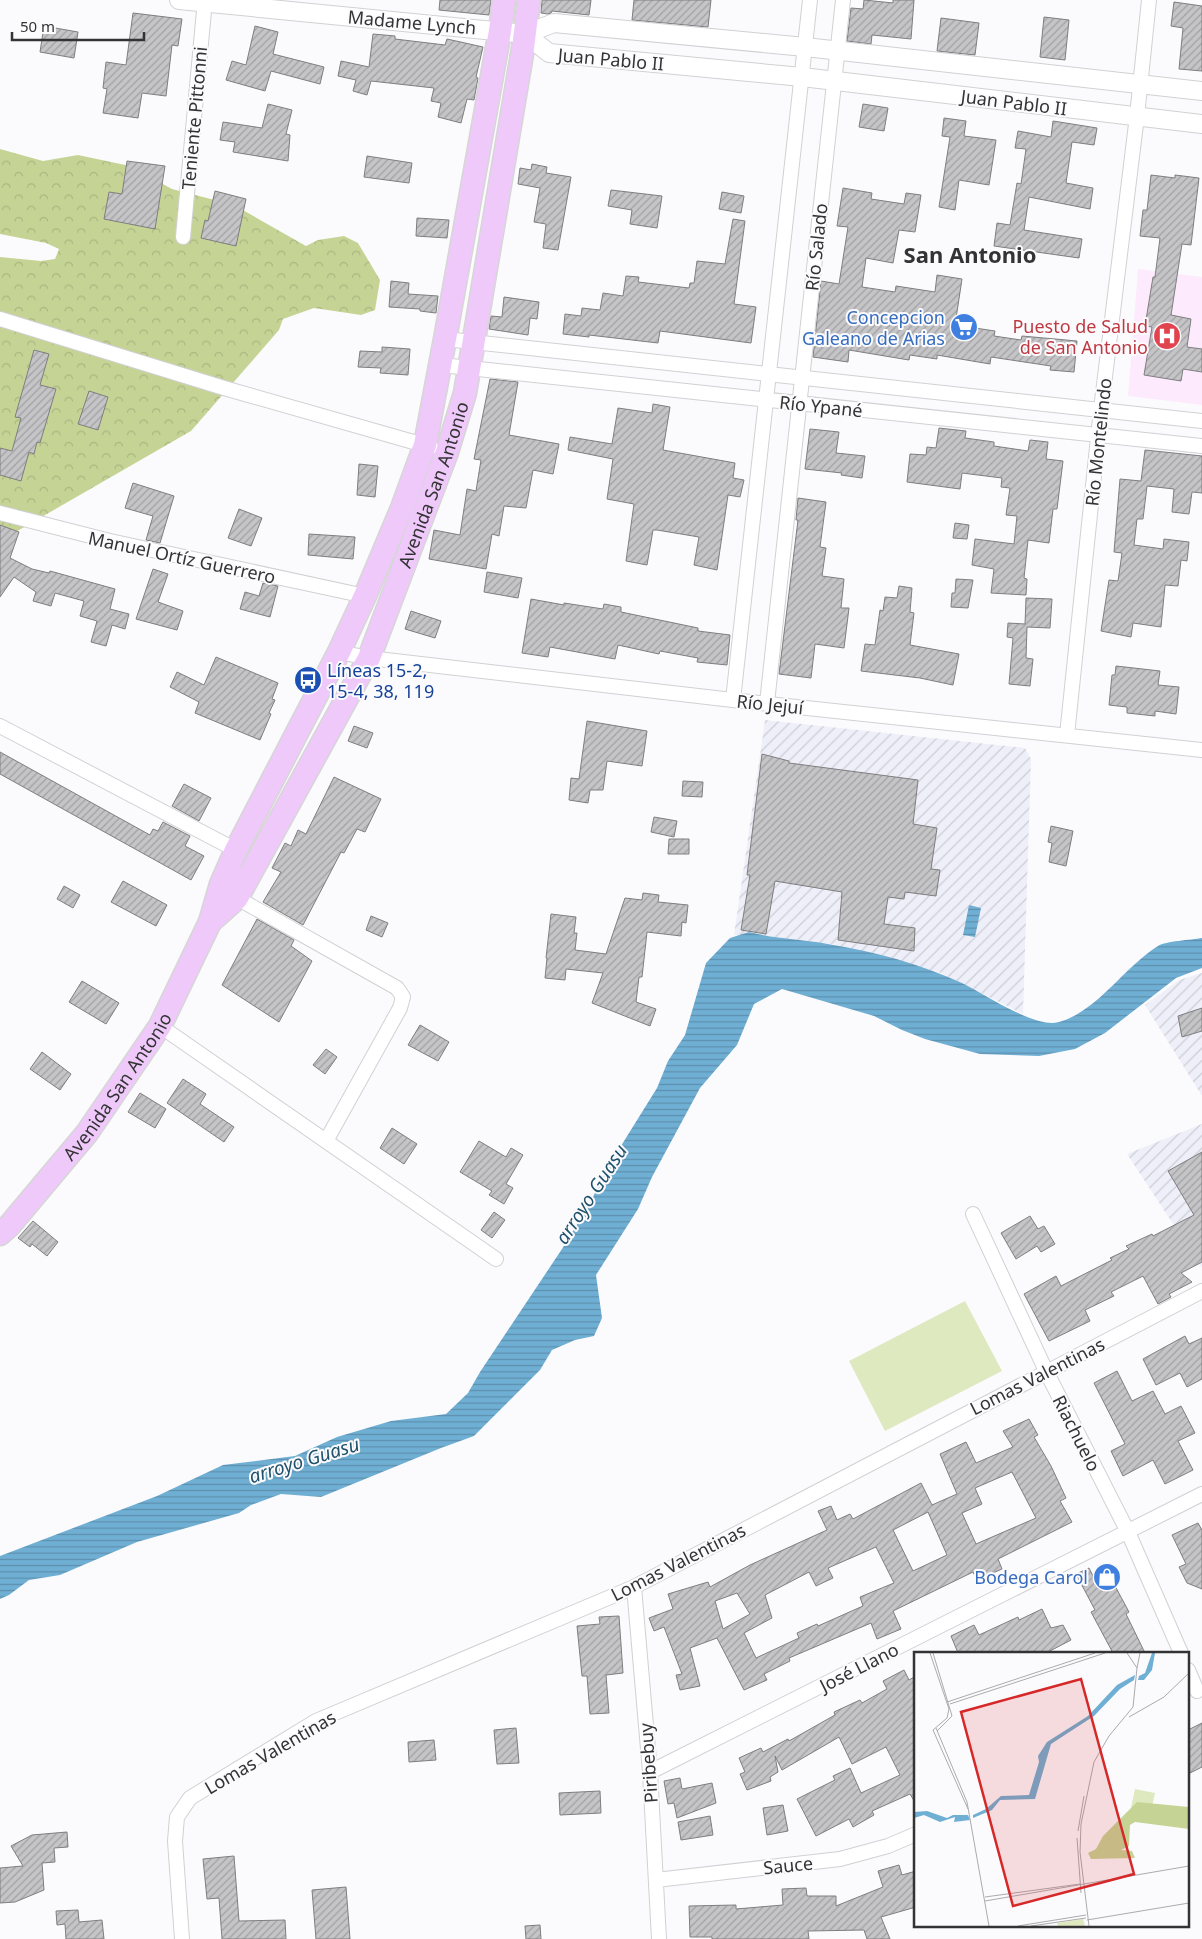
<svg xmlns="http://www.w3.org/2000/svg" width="1202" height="1939" font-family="'Noto Sans',sans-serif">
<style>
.industrial{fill:url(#industrial-furrows)}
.medical{fill:#fdebfd}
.grass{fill:#dfe9bf}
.forest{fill:url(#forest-crowns)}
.water{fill:url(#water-rules)}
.building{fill:url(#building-hatch);stroke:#7e7e80;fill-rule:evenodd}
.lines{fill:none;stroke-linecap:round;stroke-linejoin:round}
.minor-casing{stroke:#d1d1d4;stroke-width:16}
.tertiary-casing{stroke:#d1d1d4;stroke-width:20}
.primary-casing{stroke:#d6d6d6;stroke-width:25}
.minor{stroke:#fff;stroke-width:14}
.tertiary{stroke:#fff;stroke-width:18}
.primary{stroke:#eec9fa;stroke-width:22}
.labels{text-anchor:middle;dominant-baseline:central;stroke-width:4;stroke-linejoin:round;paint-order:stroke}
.street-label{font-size:18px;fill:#333334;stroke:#fbfbfe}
.shop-label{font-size:18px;fill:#366cbe;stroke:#fbfbfe;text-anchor:end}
.health-label{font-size:18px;fill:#be3a42;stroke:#fbfbfe;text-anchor:end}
.transit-label{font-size:18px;fill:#164399;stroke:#fbfbfe;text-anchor:start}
.water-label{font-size:19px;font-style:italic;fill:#20526c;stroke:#fbfbfe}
.district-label{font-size:22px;font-weight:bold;fill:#333334;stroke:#fbfbfe}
.inset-road{fill:none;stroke:#ababad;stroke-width:1}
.view{fill:#d62828;fill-opacity:0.15;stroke:#d62828;stroke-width:2.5}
.inset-edge{fill:none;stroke:#333334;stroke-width:2.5}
</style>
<defs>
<pattern id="industrial-furrows" width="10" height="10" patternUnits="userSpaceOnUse" patternTransform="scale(1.25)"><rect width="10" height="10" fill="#efeff9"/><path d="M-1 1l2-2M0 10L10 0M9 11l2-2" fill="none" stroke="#cdcdd6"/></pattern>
<pattern id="forest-crowns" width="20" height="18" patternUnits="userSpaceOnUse" patternTransform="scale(1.25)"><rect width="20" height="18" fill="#c5d495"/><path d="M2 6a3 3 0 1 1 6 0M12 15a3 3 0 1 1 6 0" fill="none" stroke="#aab681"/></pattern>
<pattern id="water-rules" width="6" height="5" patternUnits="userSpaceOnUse" patternTransform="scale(1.25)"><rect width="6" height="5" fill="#70afd4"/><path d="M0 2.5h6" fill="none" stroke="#5d8fad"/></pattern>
<pattern id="building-hatch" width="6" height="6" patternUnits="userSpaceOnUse" patternTransform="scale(1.25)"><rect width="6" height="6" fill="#c5c4c7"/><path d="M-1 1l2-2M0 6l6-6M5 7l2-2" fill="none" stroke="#a1a0a2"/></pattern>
</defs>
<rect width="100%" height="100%" fill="#fbfbfe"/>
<path class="industrial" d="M765,720l260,28 6,11 -8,255 -82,-41 -50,-14 -58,-15 -99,-9z
M1202,973v123l-57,-91 34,-25z
M1202,1124v144l-75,-114z"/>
<path class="medical" d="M1138,269l64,8v128l-74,-9z"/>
<path class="grass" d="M965,1301l37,70 -117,60 -36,-70z"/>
<path class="forest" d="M0,149l43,12 35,-6 52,11 42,23 62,16 72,41 12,-6 26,-4 14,7 22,37 -5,30 -14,5 -47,-7 -31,11 -4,11 -88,101 -191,110v-284l41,4 14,-2 4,-10 -13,-6 -46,-9z"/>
<path class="water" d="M969,905l12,3 -6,29 -12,-2z
M749,932c26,7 52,7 79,12 45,7 93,20 134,39 23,11 73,46 97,39 39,-11 65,-55 99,-76 8,-5 33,-6 44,-8v30l-26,10 -71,55 -30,16 -36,7 -59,-2 -55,-15 -23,-9 -28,-14 -92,-27 -28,15 -17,41 -37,43 -48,89 -14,32 -42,66 6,43 -8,18 -19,4 -23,10 -12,20 -66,66 -33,12 -120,49 -40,-3 -30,11 -12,8 -102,29 -77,33 -31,5 -20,15 -9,4v-43l157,-60 66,-31 72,-9 42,-19 54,-16 55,-7 22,-21 12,-21 82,-123 29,-48 15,-31 51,-82 11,-27 17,-26 21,-72 24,-25z"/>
<path class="building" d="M440,0h51l-2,15 -50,-5z
M542,0h49l-2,15 -37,-4 -1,2 -3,1 -7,-1z
M634,0h77l-3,27 -76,-7z
M864,0l29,3v-3h21l-3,39 -39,-4 -1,9 -24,-3 4,-33 12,1z
M1174,2l28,4v65l-23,-2 4,-41 -12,-2z
M133,13l49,6 -4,27 -6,-1 -6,51 -24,-3 -4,25 -35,-5 4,-24 -4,-1 3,-26 20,3z
M1044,17l25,3 -4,40 -25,-3z
M941,18l38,5 -4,32 -38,-4z
M44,26l34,6 -4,26 -34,-6z
M255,26l23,6 -5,22 51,13 -4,17 -49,-13 -6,20 -39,-11 6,-19 14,4z
M373,34l22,2v3l50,6 2,-6 36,8 -7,30 2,1 -4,22 -7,-1 -6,24 -23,-6 3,-14 -10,-2 3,-13 -63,-7 -4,14 -14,-4 3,-11 -18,-4 3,-15 28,6z
M268,104l24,6 -6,24 4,1 -2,26 -55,-9 2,-10 -15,-2 3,-18 39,6z
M863,104l25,4 -4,23 -25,-4z
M944,118l22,3 -2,15 32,4 -7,45 -30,-5 -4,30 -16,-3 11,-70 -8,-1z
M1053,121l44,7 -3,17 -22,-3 -6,41 27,5 -3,21 -61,-12 -5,33 58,9 -3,19 -85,-12 3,-23 13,2 7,-42 4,1 5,-35 -11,-1 3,-17 33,6z
M367,156l45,7 -3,20 -45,-6z
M127,161l38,5 -10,63 -51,-10 5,-27 13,2z
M532,164l15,3 -1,6 25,4 -13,73 -15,-2 3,-24 -12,-2 6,-34 -22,-4 2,-16 11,2z
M1151,175l24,3v-3l24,3 -8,67 -9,-1 -11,71 20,4 -4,28 15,2v23l-19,-3 -2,12 -37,-6 8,-48 -7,-1 8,-49h2l5,-39 -20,-2 3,-26h4z
M843,188l29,5 -1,6 33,5 2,-11 15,2 -6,37 -16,-2 -6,33 -27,-5 -4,29 33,5 1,-6 39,6 2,-17 25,4 -7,46 40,6 -1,5 27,4 1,-4 55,5 -3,31 -24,-2 1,-4 -60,-9 -1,7 -53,-9v4l-27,-4 -1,5 -60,-10 -1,12 -35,-5 8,-76 18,3 9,-57 -11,-1z
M611,190l51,6 -5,32 -27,-4 2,-14 -24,-4z
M215,191l31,8 -10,47 -35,-8 4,-18 3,1z
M722,192l22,4 -3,17 -22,-4z
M417,218l32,2 -2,18 -31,-2z
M733,219l12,2 -11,83 22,3 -5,36 -91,-12 -2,12 -69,-8v2l-26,-3 2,-20 16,2 1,-8 18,2 3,-17 20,3 3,-20 13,1 -1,5 51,6 1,-5h4l3,-22 28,3z
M391,281l18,2 -1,11 30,2 -2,17 -16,-2v-2l-31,-2z
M504,297l35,5 -2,17 -7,-1 -2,17 -39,-6 2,-13 11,1z
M382,347l28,2 -2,26 -28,-2 1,-5 -23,-1 2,-16 22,1z
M34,350l15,4 -9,31 16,4 -16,54 -3,-1 -3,12 -5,-2 -8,29 -21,-6v-27l12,3 9,-33 -6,-1z
M490,379l28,3 -9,53 50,9 -6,30 -20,-4 -7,38 -22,-2 -5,30 -7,-2 -6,35 -57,-10 5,-29 26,5 7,-46 9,2 5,-31 -7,-1z
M89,391l19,6 -10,33 -20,-6z
M653,404l17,3 -7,43 72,13 -2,15 11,2 -4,17 -12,-2 -11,75 -23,-5 5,-28 -42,-7h-4l-6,35 -21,-4 8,-57 -27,-5 6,-40 -45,-9 2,-13 42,7 6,-36 34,5z
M939,428l27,3 -1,7 29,4v4l34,5 2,-11 18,2 -2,17 17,2 -6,48h-4l-4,34 -21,-3 -4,38 3,1 -1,16 -35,-2 3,-24 -22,-4 3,-26 39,5 3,-28 -11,-1 4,-27 -9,-1 1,-9 -40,-5 -2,16 -53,-7 3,-28 16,1 1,-8 9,1z
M810,429l29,3 -3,21 29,3 -3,22 -21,-3 1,-2 -37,-4z
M1145,450l57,6v37l-10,-1 -3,22 -17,-2 2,-23 -27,-3 -4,33h-6l-3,26 29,4 1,-10 25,3 -2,19 -6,-1 -3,26 -13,-1 -4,42 -28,-4 -2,14 -30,-6 8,-51 9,1 4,-28 -8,-1 6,-73 21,2z
M359,464l19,2 -3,31 -18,-2z
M133,483l41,13 -14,47 -14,-3 7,-24 -28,-8z
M798,498l28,4 -6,45 6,1 -4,28 22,3 -3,29h8l-5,40 -29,-4 -4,34 -32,-4 19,-154h-2z
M239,509l23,9 -11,28 -23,-8z
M955,523l14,2 -2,14 -14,-1z
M0,525l19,7 -9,26 22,11 17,4 1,-2 65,18 -5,20 19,5 -4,15 -13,-4 -6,21 -15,-4 6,-21 -17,-5 4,-15 -29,-8 -4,13 -18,-5 3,-9 -22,-15 -14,20z
M309,534l46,3 -2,22 -45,-4z
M153,569l15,5 -10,28 25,9 -6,19 -41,-11z
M487,572l35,6 -4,20 -34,-6z
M956,579l17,1 -5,28 -17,-1 1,-14h3z
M263,583l15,3 -8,31 -30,-8 5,-17 14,4z
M899,586l13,2 -2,24 4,1 -4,32 49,9 -6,31 -33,-7 -59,-7 4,-27 10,1 5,-35 3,1 2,-14 12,1z
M1026,598l26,1 -2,29 -23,-1 -1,31 7,1 -3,27 -21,-2 4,-46 -6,-1 1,-14 17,1z
M531,599l33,6v-2l39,6 1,-5 17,3v5l77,16v3l32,4 -3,30 -30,-3 1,-4 -38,-7 -1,3 -41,-9 -3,14 -65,-12 -2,10 -26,-4z
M411,611l30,10 -6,17 -30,-9z
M216,657l62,26 -6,16 3,1 -6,13 2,1 -11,26 -65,-27 4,-11 -29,-15 7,-15 27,13z
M1116,666l44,5 -2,14 21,2 -3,27 -21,-3v5l-28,-3v-6l-18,-2 3,-30h3z
M587,721l60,10 -5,35 -35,-5 -4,29h-13l-2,13 -19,-3 2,-22 8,1z
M354,726l19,7 -6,15 -19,-7z
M0,752l150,83 3,-6 5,2 5,-9 27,14 -5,10 19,10 -13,24 -191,-106z
M762,754l27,7v2l129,17 -5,44 24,4 -6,41 9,1 -4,26 -31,-4 -1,7 -16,-2 -4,27 31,4 -1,23 -76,-11 4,-48 -67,-11 -9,53 -25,-4 9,-55h-3z
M334,777l47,22 -16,33 -8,-3 -13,24 -3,-1 -38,73 -40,-23 18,-30 -9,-4 13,-25 6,3 7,-16 8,4z
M683,781l20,1 -1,15 -20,-1z
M184,784l27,14 -12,23 -27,-15z
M654,817l23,4 -3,16 -23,-5z
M1051,826l22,5 -7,35 -17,-4 3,-19 -4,-1z
M669,839h20v15h-21z
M123,881l44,24 -11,21 -45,-24z
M64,886l16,9 -7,13 -16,-9z
M643,893l16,2 -1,7 30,3 -2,18 -4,-1 -1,14 -34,-4 -5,45h-3l-3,25 20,7 -6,17 -58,-23 11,-30 -37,-4 -1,11 -20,-2 2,-20h-1l5,-44 25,3 -2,16h3l-2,17 31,4 19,-56 17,2z
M371,916l17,7 -6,14 -16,-7z
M257,919l37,21 -3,6 21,15 -33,61 -57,-37z
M82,981l37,22 -13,21 -37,-22z
M1202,1008v23l-20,6 -4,-21z
M420,1025l29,17 -11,19 -30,-16z
M326,1049l11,8 -12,17 -12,-9z
M42,1052l29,22 -11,16 -30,-21z
M183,1079l23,15 -6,10 34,23 -10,15 -57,-39z
M140,1093l26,16 -11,19 -27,-16z
M392,1128l25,16 -13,20 -24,-16z
M479,1141l27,16 5,-9 12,7 -17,29 7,4 -9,16 -15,-9 3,-4 -32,-19z
M1202,1152v110l-21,11 11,9 -23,12 2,3 -13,7 -15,-28 -32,16 3,4 -29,14 5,11 -41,20 -25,-47 32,-18 5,10 51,-26 -2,-2 19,-9 -3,-3 26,-12 1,2 41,-21 -26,-44z
M494,1212l11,8 -13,18 -11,-8z
M1030,1216l8,13 6,-3 11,18 -14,8 -4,-6 -21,13 -15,-26z
M33,1221l25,21 -11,14 -15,-12 -2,3 -12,-9z
M1185,1336l4,8 13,-6v41l-15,8 -7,-14 -24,12 -13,-26z
M1117,1371l15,30 21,-10 12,23 16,-8 14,27 -17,8 15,29 -28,14 -12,-24 -30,16 -12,-25 14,-7 -31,-61z
M1029,1419l9,16 -4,2 17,29 15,32 -6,3 12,21 -74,37 4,10 -25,11 -4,-8 -80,39 8,18 -24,10 -6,-16 -82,35 1,3 -26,13 3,6 -23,10 -27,-52 -27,10 10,38 -20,4 -4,-15 6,-1 -18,-47 -10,4 -5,-13 24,-9 -5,-15 40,-12 2,5 40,-22 77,-35 -9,-19 13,-5 6,14 13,-6 3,5 68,-36 11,22 25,-11 -17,-40 26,-12 10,21 37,-16 -10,-16zM1012,1472l24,46 -60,26 -14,-31 20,-9 -7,-16zM928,1512l19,43 -34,16 -20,-41zM876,1547l18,36 -34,14 3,9 -45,20 -1,-2 -20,9 2,5 -43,20 -12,-25 28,-15 -7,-23 44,-23 7,14 17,-8 -5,-10zM737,1593l13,21 -27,15 -8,-28z
M1198,1523l4,7v59l-15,-6 -8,-16 7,-3 -14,-29z
M1089,1568l5,10 13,-7 22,41 -3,2 19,39h-32l-22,-41 4,-2 -19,-36z
M1042,1609l9,19 12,-3 8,15 -25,13h-88l-7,-17 23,-11 5,10 39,-18 1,3z
M619,1616l4,57 -17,2 3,38 -19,1 -3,-38h-5l-5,-50 23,-2 -1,-7z
M904,1670l5,10 7,-4v128l-6,-10 -38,17 2,4 -21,12 -4,-8 -33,17 -19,-37 38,-19 -2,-4 17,-8 11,25 39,-18 -14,-28 -34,17 -13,-27 -57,33 -7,-14 3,16 -8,5 1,4 -24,9 -7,-16 5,-2 -6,-14 22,-10 2,4 25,-13 1,2 46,-26 -1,-3 26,-12 2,3 25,-14 -4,-8z
M1202,1723v44l-14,7v-44z
M516,1728l3,35 -22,1 -3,-34z
M434,1740l2,20 -27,2 -1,-20z
M680,1778l2,11 30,-6 4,20 -39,15 -3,-15 -6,1 -4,-23z
M600,1791l1,22 -41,2 -1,-22z
M783,1805l5,26 -21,4 -4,-27z
M710,1816l3,19 -32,5 -3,-18z
M67,1832l1,15 -14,1 1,14 -13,1 2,27 -29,12 -15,1v-35l23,-2 -12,-20 21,-11z
M234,1856l5,65 46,-1 1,19h-64l-3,-41 -12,1 -4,-40z
M899,1865l3,10 14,-4v36l-35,10 9,22h-23l-3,-9 -56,1 1,8h-97v-2h-22l-1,-31 47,-1v4l47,-4 -1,-16 24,-1 1,8h29v10l47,-19 -5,-16z
M346,1887l4,52h-34l-4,-49z
M78,1910l1,12 23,-2 2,19h-38l-1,-15 -8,1 -1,-14z
M540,1925l1,14h-15l-1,-13z"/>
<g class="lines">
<g class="minor-casing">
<path id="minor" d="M183,237l22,-237
M0,319l224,69 207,59
M445,339l757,82
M441,365l761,81
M0,513l110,28 255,55
M339,652l30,6 381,44 452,48
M733,700l77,-700
M767,703l76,-703
M0,726l236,124
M1067,735l34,-326 36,-293 12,-116
M237,898l160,90 6,9 -3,11 -74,133
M160,1026l336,233
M973,1214l73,157 82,161 53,121
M634,1587l16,185 9,167
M1188,1670l9,21
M650,1772l552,-278
M656,1880l184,-21 48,-13 28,-12
M182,1939l-7,-98 2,-24 13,-19 126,-77 318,-134 568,-296"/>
</g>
<g class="tertiary-casing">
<path id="tertiary" d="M179,0l346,34 29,-11 251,24 397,44
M525,34l24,19 253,24 400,47"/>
</g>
<g class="primary-casing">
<g id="primary">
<path id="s1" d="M210,922l27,-24 132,-240 78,-206 18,-59 58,-345 6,-48"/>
<path id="s2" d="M0,1234l9,-8 78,-93 73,-107 50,-104 11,-38 15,-34 103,-198 26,-56 37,-88 23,-63 20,-106 55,-308 4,-31"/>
</g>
</g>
<use href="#minor" class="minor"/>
<use href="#tertiary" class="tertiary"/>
<use href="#primary" class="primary"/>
</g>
<defs>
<g id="supermarket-disc" transform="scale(1.4375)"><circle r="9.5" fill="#3f7fe0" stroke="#fbfbfe"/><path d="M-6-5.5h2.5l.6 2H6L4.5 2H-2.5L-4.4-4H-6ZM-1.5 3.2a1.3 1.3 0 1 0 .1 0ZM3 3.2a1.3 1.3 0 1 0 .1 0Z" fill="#fff"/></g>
<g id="hospital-disc" transform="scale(1.4375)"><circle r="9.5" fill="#e0444e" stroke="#fbfbfe"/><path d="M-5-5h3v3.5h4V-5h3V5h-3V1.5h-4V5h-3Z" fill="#fff"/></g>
<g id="bus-disc" transform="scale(1.4375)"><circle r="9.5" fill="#1a4fb4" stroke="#fbfbfe"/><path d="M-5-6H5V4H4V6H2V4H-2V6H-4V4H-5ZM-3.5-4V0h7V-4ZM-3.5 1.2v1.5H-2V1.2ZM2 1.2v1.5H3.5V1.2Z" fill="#fff"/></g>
<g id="shop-disc" transform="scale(1.4375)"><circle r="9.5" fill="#3f7fe0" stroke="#fbfbfe"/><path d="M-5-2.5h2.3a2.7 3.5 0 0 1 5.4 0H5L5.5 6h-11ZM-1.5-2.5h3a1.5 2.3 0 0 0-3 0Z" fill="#fff"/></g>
</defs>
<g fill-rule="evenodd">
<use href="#supermarket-disc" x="964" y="327"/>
<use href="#hospital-disc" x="1167" y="336"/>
<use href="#bus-disc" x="308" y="680"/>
<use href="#shop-disc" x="1107" y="1577"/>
</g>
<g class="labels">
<g class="street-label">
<text transform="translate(412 22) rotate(5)">Madame Lynch</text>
<text transform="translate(611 59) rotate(5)">Juan Pablo II</text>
<text transform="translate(1014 102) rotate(7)">Juan Pablo II</text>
<text transform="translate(194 118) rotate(-85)">Teniente Pittonni</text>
<text transform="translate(816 247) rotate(-84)">Río Salado</text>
<text transform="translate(821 406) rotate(6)">Río Ypané</text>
<text transform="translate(1098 442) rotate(-84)">Río Montelindo</text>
<text stroke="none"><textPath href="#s1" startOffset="495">Avenida San Antonio</textPath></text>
<text transform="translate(182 557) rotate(12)">Manuel Ortíz Guerrero</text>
<text transform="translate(770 704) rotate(6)">Río Jejuí</text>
<text stroke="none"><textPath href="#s2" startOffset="189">Avenida San Antonio</textPath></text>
<text transform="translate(1037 1376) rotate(-27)">Lomas Valentinas</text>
<text transform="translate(1077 1433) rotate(63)">Riachuelo</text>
<text transform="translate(678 1562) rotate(-27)">Lomas Valentinas</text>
<text transform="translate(859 1667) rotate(-27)">José Llano</text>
<text transform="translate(270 1752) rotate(-30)">Lomas Valentinas</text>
<text transform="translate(648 1763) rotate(-94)">Piribebuy</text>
<text transform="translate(788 1865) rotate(-6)">Sauce</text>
</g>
<g class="shop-label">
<text x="945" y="317">Concepcion<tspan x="945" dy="21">Galeano de Arias</tspan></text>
<text x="1088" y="1577">Bodega Carol</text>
</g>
<g class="health-label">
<text x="1148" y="326">Puesto de Salud<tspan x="1148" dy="21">de San Antonio</tspan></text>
</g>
<g class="transit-label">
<text x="327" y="670">Líneas 15-2,<tspan x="327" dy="21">15-4, 38, 119</tspan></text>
</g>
<g class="water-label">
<text transform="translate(591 1194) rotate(-57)">arroyo Guasu</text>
<text transform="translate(304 1460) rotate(-17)">arroyo Guasu</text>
</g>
<g class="district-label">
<text x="970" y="254">San Antonio</text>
</g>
</g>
<g transform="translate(914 1652)">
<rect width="275" height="275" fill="#fbfbfe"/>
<path d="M221,137l20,4 -5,23 -20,-4z" fill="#dfe9bf"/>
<path d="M223,150l52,5v22l-54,-7 -5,3 -1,21 -8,4 11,1 3,7 -44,1 -3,-6 8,-4 7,-13z" fill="#c5d495"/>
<path d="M169,267l2,7h-27l-1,-3z" fill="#dfe9bf"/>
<path d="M238,1h3l-3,17 -8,10h-6l1,-4 6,-3zM221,23l-1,5 -14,9 -26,27 -43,28 -16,55 -35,1 -8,10 -19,8v-3l13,-6 15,-13 28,-1 10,-33 -1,-6 9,-14 41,-26 29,-31zM13,159l20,7 6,-3h15l2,5 -16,2 1,-5 -15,5 -16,-7 -10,3v-6z" fill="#70afd4"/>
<path class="inset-road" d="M16,1l19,56 -2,9 -14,12 35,79M19,1l19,63 -15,15M223,16l3,-15M33,50l148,-49M36,52l155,-51M215,65l35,-20 25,-24M22,76l31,74 22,124M164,179l6,-35M163,186l4,55M71,245l95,-13M71,249l204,-35M173,268l102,-17M104,274l68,-11M117,274l55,-8M175,274l-9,-74 1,-28 13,-62 15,-26 24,-29 4,-39 -10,-15"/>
<path class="view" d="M167,27l53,195 -121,32 -52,-194z"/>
<rect width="275" height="275" class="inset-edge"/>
</g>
<path d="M12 32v8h132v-8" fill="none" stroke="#333334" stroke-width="2.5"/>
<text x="20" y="32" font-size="15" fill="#333334" stroke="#fbfbfe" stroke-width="4" paint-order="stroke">50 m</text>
</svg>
